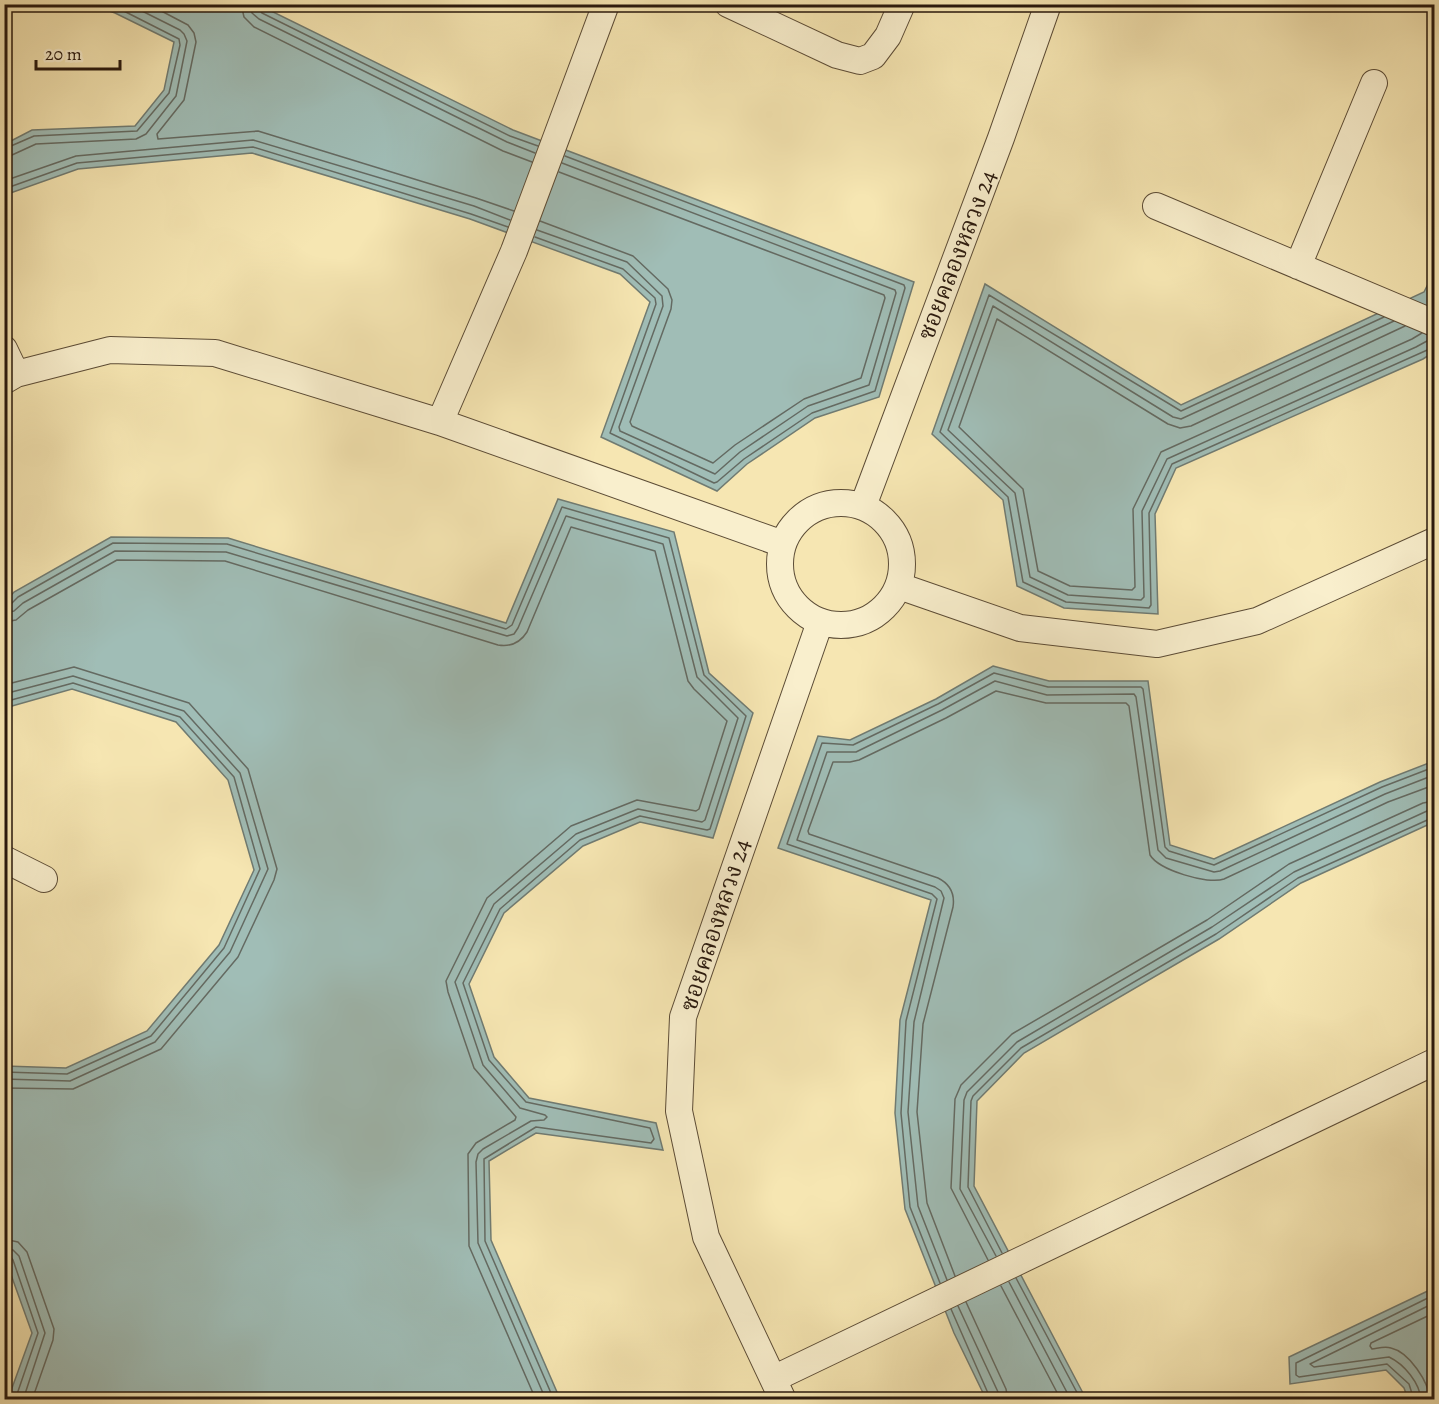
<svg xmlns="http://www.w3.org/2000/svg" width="1439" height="1404" font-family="Alegreya,'Noto Serif Thai',serif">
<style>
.water{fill:#a0bdb6;stroke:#707b72;stroke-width:1.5}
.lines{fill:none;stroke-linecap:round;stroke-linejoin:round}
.shore{stroke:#646a62;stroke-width:1.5}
.street-casing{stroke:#5c4c36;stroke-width:28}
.street{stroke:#f9efcd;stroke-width:26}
.labels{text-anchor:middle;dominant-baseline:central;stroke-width:4.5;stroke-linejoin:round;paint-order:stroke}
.street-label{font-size:24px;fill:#28180d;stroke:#f9efcd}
</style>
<rect width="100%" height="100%" fill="#f6e6b2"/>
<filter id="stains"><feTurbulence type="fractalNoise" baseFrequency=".00333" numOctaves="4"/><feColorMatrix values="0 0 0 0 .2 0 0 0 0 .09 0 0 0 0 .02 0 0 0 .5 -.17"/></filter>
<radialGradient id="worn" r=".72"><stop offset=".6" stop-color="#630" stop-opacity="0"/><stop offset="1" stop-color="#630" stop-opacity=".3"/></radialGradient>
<path class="water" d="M93,5h166l254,125 401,152 -35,115 -64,21 -68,46 -30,27 -116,-54 49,-135 -30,-28 -150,-55 -218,-66 -174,16 -73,26v-51l27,-14 103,-4 29,-36 10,-48 -59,-29z
M1434,272v80l-11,7 -247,109 -21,46 3,100 -94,-6 -47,-22 -14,-86 -71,-66 53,-150 196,121 243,-113z
M558,499l116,33 35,141 44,40 -40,125 -73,-16 -57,24 -79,67 -35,71 25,73 35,41 127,25 7,27 -127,-17 -47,28 2,79 69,159h-552l24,-66 -27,-75v-192l61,2 81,-37 72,-86 35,-75 -26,-90 -52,-58 -104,-33 -67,19v-106l9,-10 97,-55 117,1 278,85z
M993,666l56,15h99l22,164 44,14 166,-77 54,-21v61l-133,61 -82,56 -195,114 -47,48 -3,85 110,209 12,4h-110l-32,-66 -49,-124 -10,-96 5,-93 31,-120 -153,-52 40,-112 32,4 86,-41z
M1434,1288v111h-26l-4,-11 -18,-18 -96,14 -1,-27z"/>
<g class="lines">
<path class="shore" d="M148,4l40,21 6,8 2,9 -12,58 -27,34 1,5 100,-8 218,67 38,13
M241,4l3,13 10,10 249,124 29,11
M250,4l2,9 7,6 248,123 28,11
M258,4l1,5 3,4 248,123 28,10
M4,149l30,-13 103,-5 32,-38 11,-48 -1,-6 -69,-35
M4,157l8,-2 24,-11 100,-5 10,-5 30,-38 11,-55 -3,-7 -4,-4 -52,-26
M4,181l72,-25 177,-16 221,66 36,14
M4,189l73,-26 176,-16 218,67 37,13
M540,221l93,35 35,33 4,11 -1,9 -41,113 2,4 81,37 22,-18 69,-46 57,-21 24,-80 -1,-3 -325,-123
M537,230l90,32 35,34 1,10 -44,121 1,4 95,43 25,-22 68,-46 61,-21 27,-92 -1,-3 -333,-127
M535,237l88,32 32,29 1,6 -46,129 104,50 3,-1 27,-23 68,-46 63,-22 30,-103 -1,-3 -339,-129
M1384,317l-203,94 -192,-116 -49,137 68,65 15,85 43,20 83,6 2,-3 -2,-92 23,-49 262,-117
M1394,321l-213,98 -8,-2 -180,-111 -45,124 67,63 15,84 38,18 73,5 3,-3 -2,-86 25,-52 249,-112 11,-6 7,-2
M1405,326l-214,100 -11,2 -12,-4 -171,-105 -38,108 64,62 15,82 32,15 62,4 3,-3 -2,-78 28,-57 251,-113 10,-6
M4,606l6,-1 8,-8 95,-54 114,1 279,85 6,-4 50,-118 107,31 35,137 42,41 -36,113 -3,1 -67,-14 -60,24 -80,69 -37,74 26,77 37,42 124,26 4,11 -3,4 -115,-16 -52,32 1,82 69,159
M4,613l10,-2 9,-8 92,-52 111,1 281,84 7,-2 4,-6 48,-112 97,28 34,133 41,41 -33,102 -3,2 -64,-13 -62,25 -82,70 -39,78 28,83 37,43 25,7 2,2 -3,3 -13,1 -48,28 -5,5 -2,8 2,81 68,157
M4,622l12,-2 12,-10 89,-50 108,1 273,84c12,2 22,-2 29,-13l44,-105 84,24 33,130 6,8 33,32 -28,88 -3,2 -59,-11 -66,26 -84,72 -41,83 2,11 26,76 42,49 -1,3 -39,23 -8,11 1,92 67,154
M4,685l70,-18 115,36 59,66 29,100 -3,11 -36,77 -77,92 -88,40 -69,-1
M4,694l69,-18 111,35 56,62 28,96 -38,83 -75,90 -85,39 -66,-2
M4,702l69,-19 107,34 54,60 26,92 -36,79 -73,88 -84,38 -63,-2
M4,1239l14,3 9,10 27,77 -1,11 -21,60
M4,1248l9,2 6,6 26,77 -22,67
M1002,1253l-34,-66 3,-86 2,-5 48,-48 195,-114 82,-56 136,-61
M4,1255l6,1 3,4 25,73 -23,67
M996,1256l-36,-67 4,-89 3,-8 50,-50 195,-115 82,-55 133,-61 7,-1
M988,1260l-37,-72 4,-89 6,-14 51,-51 195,-114 82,-56 134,-61 11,-2
M955,1276l-28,-73 -10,-91 6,-88 30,-117c2,-13 -3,-23 -15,-29l-129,-44 -1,-3 25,-69h17l9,-2 87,-42 50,-27 50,12h80l3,3 21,149c9,15 58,30 74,24l164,-77 46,-17
M1016,1278l65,122
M947,1280l-29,-74 -10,-94 6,-90 30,-124 -3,-7 -6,-4 -138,-47 30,-88h29l86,-42 53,-29 52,14 87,-1 2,3 22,153 8,8 48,14 6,-1 165,-77 49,-19
M1009,1282l62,118
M940,1283l-30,-76 -9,-94 5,-92 31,-122 -5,-5 -145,-50 35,-101 31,2 85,-41 56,-31 54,14h93l2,2 22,158 4,4 45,14 168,-78 52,-20
M1001,1286l60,114
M966,1302l40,87 2,11
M958,1306l40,86 1,8
M951,1309l40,91
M1414,1400l-5,-16 -22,-20 -88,13 -3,-2v-12l138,-68
M1421,1400c-1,-17 -17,-36 -32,-43l-75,10 -4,-3 124,-61
M1430,1400c-1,-18 -21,-48 -39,-52 -6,-2 -12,0 -19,1l-2,-3 1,-3 63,-30"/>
<g class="street-casing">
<path id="street" d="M728,4l109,51 23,6 13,-5 15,-20 14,-32
M1156,206l278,117
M1298,266l76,-183
M4,349l12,25
M4,381l12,-7 94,-24 105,3 225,69 343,122
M440,422l74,-171 92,-247
M780 564a61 61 0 1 1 122 0a61 61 0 1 1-122 0Z
M863,506l138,-368 47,-134
M899,586l121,42 137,16 100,-23 177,-80
M4,859l40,20
M773,1379l661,-317
M783,1400l-77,-163 -27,-126 4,-94 137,-395"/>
</g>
<use href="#street" class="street"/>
</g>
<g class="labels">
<g class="street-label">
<text transform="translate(957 255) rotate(-69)">ซอยคลองหลวง 24</text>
<text transform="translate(715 925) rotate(-72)">ซอยคลองหลวง 24</text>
</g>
</g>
<rect width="1439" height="1404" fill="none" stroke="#f6e6b2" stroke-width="24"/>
<rect x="6" y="6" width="1427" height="1392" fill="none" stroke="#28180d" stroke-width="3"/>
<rect x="12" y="12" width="1415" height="1380" fill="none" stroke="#28180d" stroke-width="1.5"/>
<path d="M36 60v9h84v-9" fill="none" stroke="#28180d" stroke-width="3"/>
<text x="45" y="60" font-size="18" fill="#28180d" stroke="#f9efcd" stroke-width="4.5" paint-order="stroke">20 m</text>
<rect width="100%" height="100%" filter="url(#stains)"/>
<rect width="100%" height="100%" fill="url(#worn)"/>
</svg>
